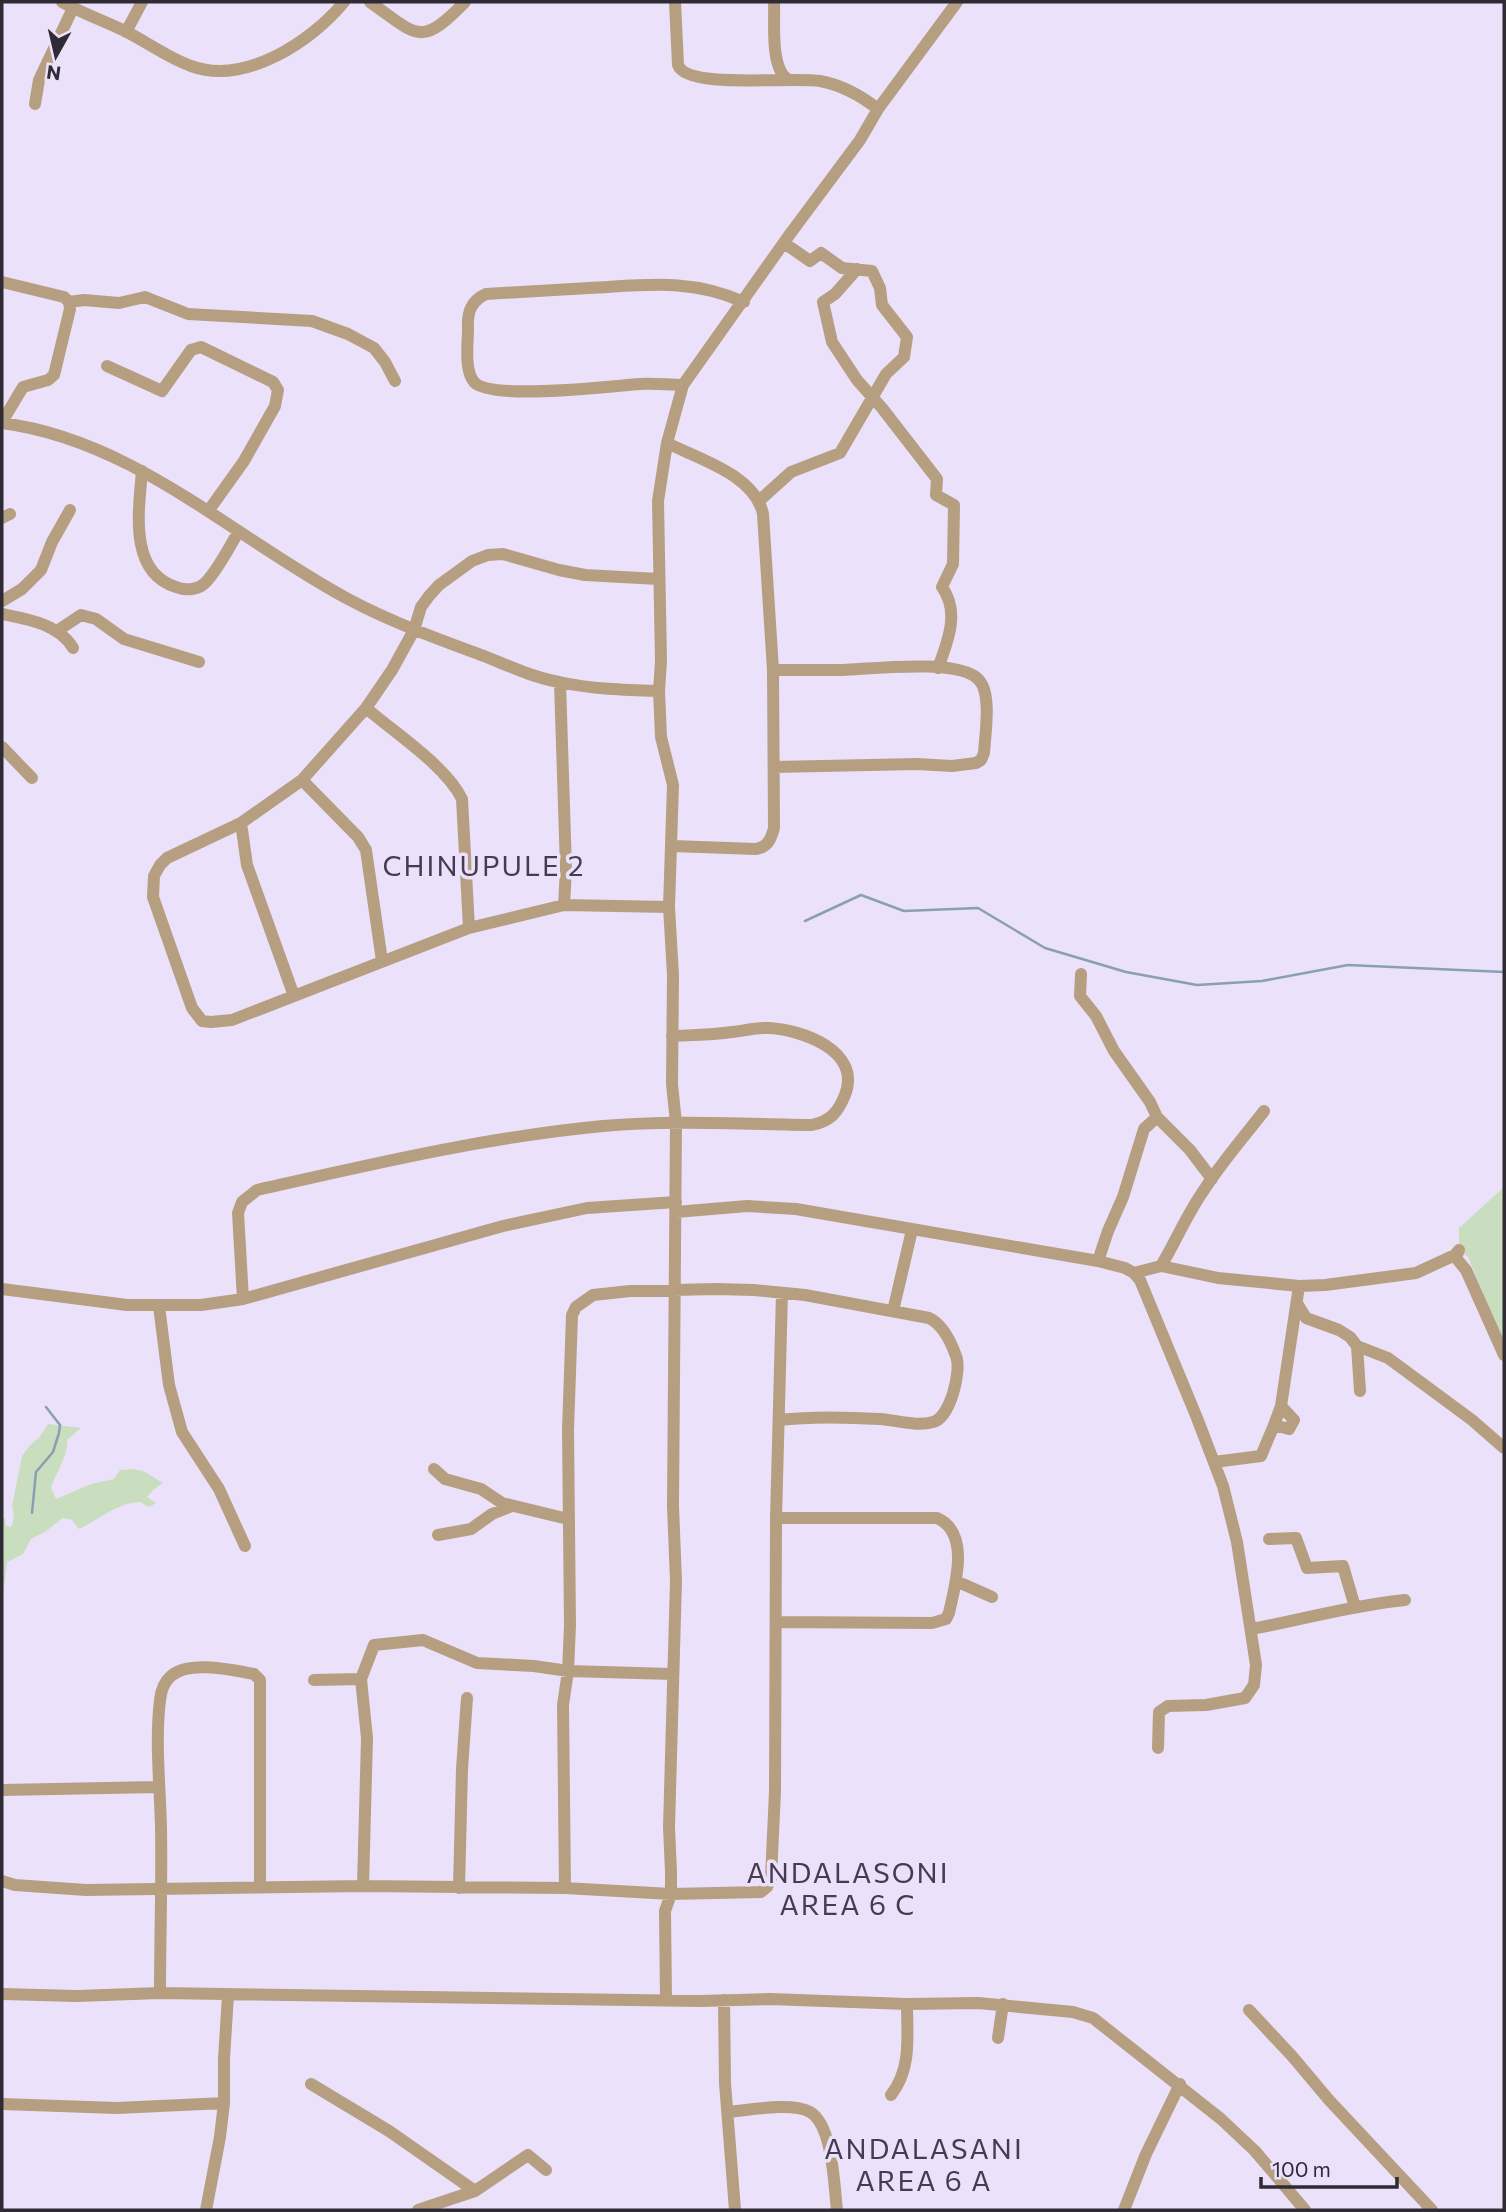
<svg xmlns="http://www.w3.org/2000/svg" width="1506" height="2212" font-family="Commissioner,sans-serif">
<style>
.green{fill:#c9debf}
.lines{fill:none;stroke-linecap:round;stroke-linejoin:round}
.stream{stroke:#899fb4;stroke-width:2.5}
.minor{stroke:#b69f81;stroke-width:12}
.labels{text-anchor:middle;dominant-baseline:central;stroke-width:7;stroke-linejoin:round;paint-order:stroke}
.quarter-label{font-size:28px;letter-spacing:2px;fill:#453c50;stroke:#ece1fa}
</style>
<rect width="100%" height="100%" fill="#ece1fa"/>
<path class="green" d="M1503,1188h1v156l-36,-87 -9,-7v-22z
M48,1424l33,4 -14,12c2,14 -11,33 -16,48l5,11 35,-15 23,-5 6,-9c23,-3 25,2 43,13l-10,7 -6,7 9,6 -7,4 -9,-5c-23,1 -40,17 -61,27l-7,-9 -9,-2 -18,14 -14,7 -8,15 -16,8 -5,43v-89l3,2 1,8 5,1 3,-9 -2,-12 10,-50 8,-11 9,-7z"/>
<g class="lines">
<path class="stream" d="M805,921l56,-26 43,16 74,-3 67,40 81,24 71,13 65,-4 86,-16 156,7
M32,1513l4,-41 17,-20 6,-19 1,-8 -14,-18"/>
<path class="minor" d="M62,2c20,11 42,19 63,29 22,11 43,27 66,35 54,20 121,-25 153,-64
M370,2c48,34 50,46 95,0
M675,2l3,63c9,25 116,11 142,16 22,4 40,14 58,28
M774,2c1,20 -4,64 13,77
M126,32l16,-30
M35,104l4,-24 34,-72
M857,269l-22,25 -12,8 9,40 25,38 25,28 55,71 -1,16 18,10 -1,59 -11,23c18,25 6,54 -4,81
M2,282l62,15 5,5 1,7 -16,66 -6,5 -25,7 -21,35
M69,302l15,-2 35,3 26,-6 43,17 124,7 36,13 26,14 11,14 10,19
M107,366l55,25 29,-41 10,-3 72,35 5,8 -3,16 -31,55 -35,49
M683,385c-14,0 -29,-2 -43,-1 -29,2 -149,17 -166,-2 -10,-12 -6,-39 -6,-53 -1,-17 3,-28 18,-35 35,-2 69,-4 103,-6 57,-3 102,-10 155,14
M2,423c132,17 232,115 346,176 43,23 90,40 136,57 25,10 48,21 75,26 32,7 66,8 100,9
M667,443c32,16 88,32 96,71l10,156 1,158c-3,11 -6,19 -18,21l-84,-3
M142,471c-3,38 -14,101 34,116 10,4 23,3 30,-5 13,-14 23,-35 33,-51
M760,500l31,-28 49,-19 46,-79 18,-17 3,-20 -25,-32 -2,-17 -8,-17 -30,-3 -21,-15 -11,8 -26,-18
M2,518l8,-4
M659,579l-74,-4 -26,-5 -56,-16 -15,1 -16,6 -33,24 -10,11 -8,11 -7,23 -22,40 -26,38 -64,72 -61,43 -74,35 -7,7 -6,11 -1,21 39,111 10,13 9,1 21,-2 237,-92 95,-23 105,2
M2,601l20,-12 19,-19 11,-28 18,-32
M2,614c25,5 57,10 71,34
M57,631l24,-16 15,4 28,20 75,23
M773,670c23,0 47,0 70,0 28,-1 117,-12 136,10 13,14 6,55 5,73l-3,7 -5,3 -24,3 -35,-2 -143,3
M560,682l6,187 -2,36
M366,708c29,25 80,58 96,91l7,129
M2,747l30,31
M302,780l56,57 8,13 16,111
M241,823l6,42 47,131
M1081,974l-1,22 16,20 18,35 36,51 7,15 33,33 22,29
M676,1212l71,-6 49,3 302,52 27,7 9,5 6,7 57,138 26,68 14,56 19,123 -2,20 -9,13 -39,7 -38,1 -9,6 -1,36
M1459,1250l-3,8 10,12 38,85
M1098,1261l10,-30 15,-34 21,-68 13,-12
M1161,1266c15,-25 26,-52 43,-76 18,-28 40,-53 60,-79
M1134,1273l27,-7 57,12 81,8 26,-1 91,-12 39,-18 4,-5
M2,1289l125,16h74l42,-6 260,-73 84,-18 89,-6
M243,1299l-5,-86 4,-11 15,-12c115,-26 229,-53 346,-64 69,-6 139,-2 209,-1 19,-4 26,-13 33,-30 17,-44 -42,-65 -76,-67 -13,-1 -25,3 -37,4 -20,3 -40,3 -60,4
M1297,1303l9,15 33,12 11,7 7,9 3,45
M159,1306l10,79 13,47 37,57 26,57
M893,1311l19,-81
M1357,1346l31,12 84,62 32,28
M1281,1406l-7,19 15,4 5,-9 -13,-14 18,-120
M1214,1462l47,-6 13,-31
M434,1469l11,10 36,10 21,14 66,16
M438,1535l33,-6 21,-15 20,-8
M1269,1539l27,-1 11,30 36,-2 12,41
M956,1581l36,16
M776,1622l156,1 14,-4 3,-6c6,-28 22,-80 -12,-95h-161
M1251,1629c51,-9 101,-24 154,-29
M314,1680l47,-1
M2,1790l156,-3
M2,1881l13,4 71,5 277,-4 202,2 106,6 90,-2 6,-5 4,-9 4,-87 1,-273 6,-225
M363,1886l4,-148 -6,-59 13,-34 49,-5 54,23 57,3 34,5 104,3
M459,1888l3,-119 5,-71
M565,1888l-2,-183 5,-34 2,-46 -2,-195 4,-115 4,-8 17,-12 37,-4 86,-2 38,1 51,5 124,23c13,6 22,24 27,38 6,15 -6,62 -23,66 -16,5 -37,-2 -53,-3 -34,-2 -68,-3 -101,1
M160,1993c0,-55 2,-110 1,-165 -1,-43 -6,-86 -1,-128 1,-9 4,-18 11,-24 18,-16 61,-6 83,-2l6,6v206
M2,1994l75,2 83,-3 541,8 69,-2 137,5 71,-1 95,9 20,6 128,101 34,32 50,59
M666,1999l-1,-88 6,-17v-22l-2,-45 7,-246 -3,-75 3,-383 -4,-39 1,-109 -4,-68 4,-122 -12,-48 -2,-46 2,-30 -3,-160 9,-58 16,-58 107,-151 70,-94 18,-31 79,-107
M724,2000l1,83 10,127
M1249,2010l43,46 37,44 103,110
M998,2038l5,-34
M311,2084l78,47 86,60 -57,19
M891,2095c21,-27 16,-59 16,-91
M2,2104l115,4 107,-5
M728,2112c21,-2 64,-10 82,0 23,13 24,74 27,98
M475,2191l53,-36 18,15
M206,2210l14,-73 4,-34v-44l4,-64
M1124,2210l22,-56 34,-70"/>
</g>
<g class="labels">
<g class="quarter-label">
<text x="484" y="865">CHINUPULE 2</text>
<text x="848" y="1872">ANDALASONI<tspan x="848" dy="32">AREA 6 C</tspan></text>
<text x="924" y="2148">ANDALASANI<tspan x="924" dy="32">AREA 6 A</tspan></text>
</g>
</g>
<rect width="1506" height="2212" fill="none" stroke="#2f2b35" stroke-width="7"/>
<g transform="translate(56 56) rotate(188)" stroke="#ece1fa" stroke-width="5" paint-order="stroke">
<path d="M0-5L12 26L0 18L-12 26Z" fill="#2f2b35"/>
<text y="-10" font-size="19" font-weight="bold" text-anchor="middle" fill="#2f2b35">N</text>
</g>
<path d="M1261 2177v10h136v-10" fill="none" stroke="#2f2b35" stroke-width="3.5"/>
<text x="1272" y="2177" font-size="21" fill="#2f2b35" stroke="#ece1fa" stroke-width="5" paint-order="stroke">100 m</text>
</svg>
